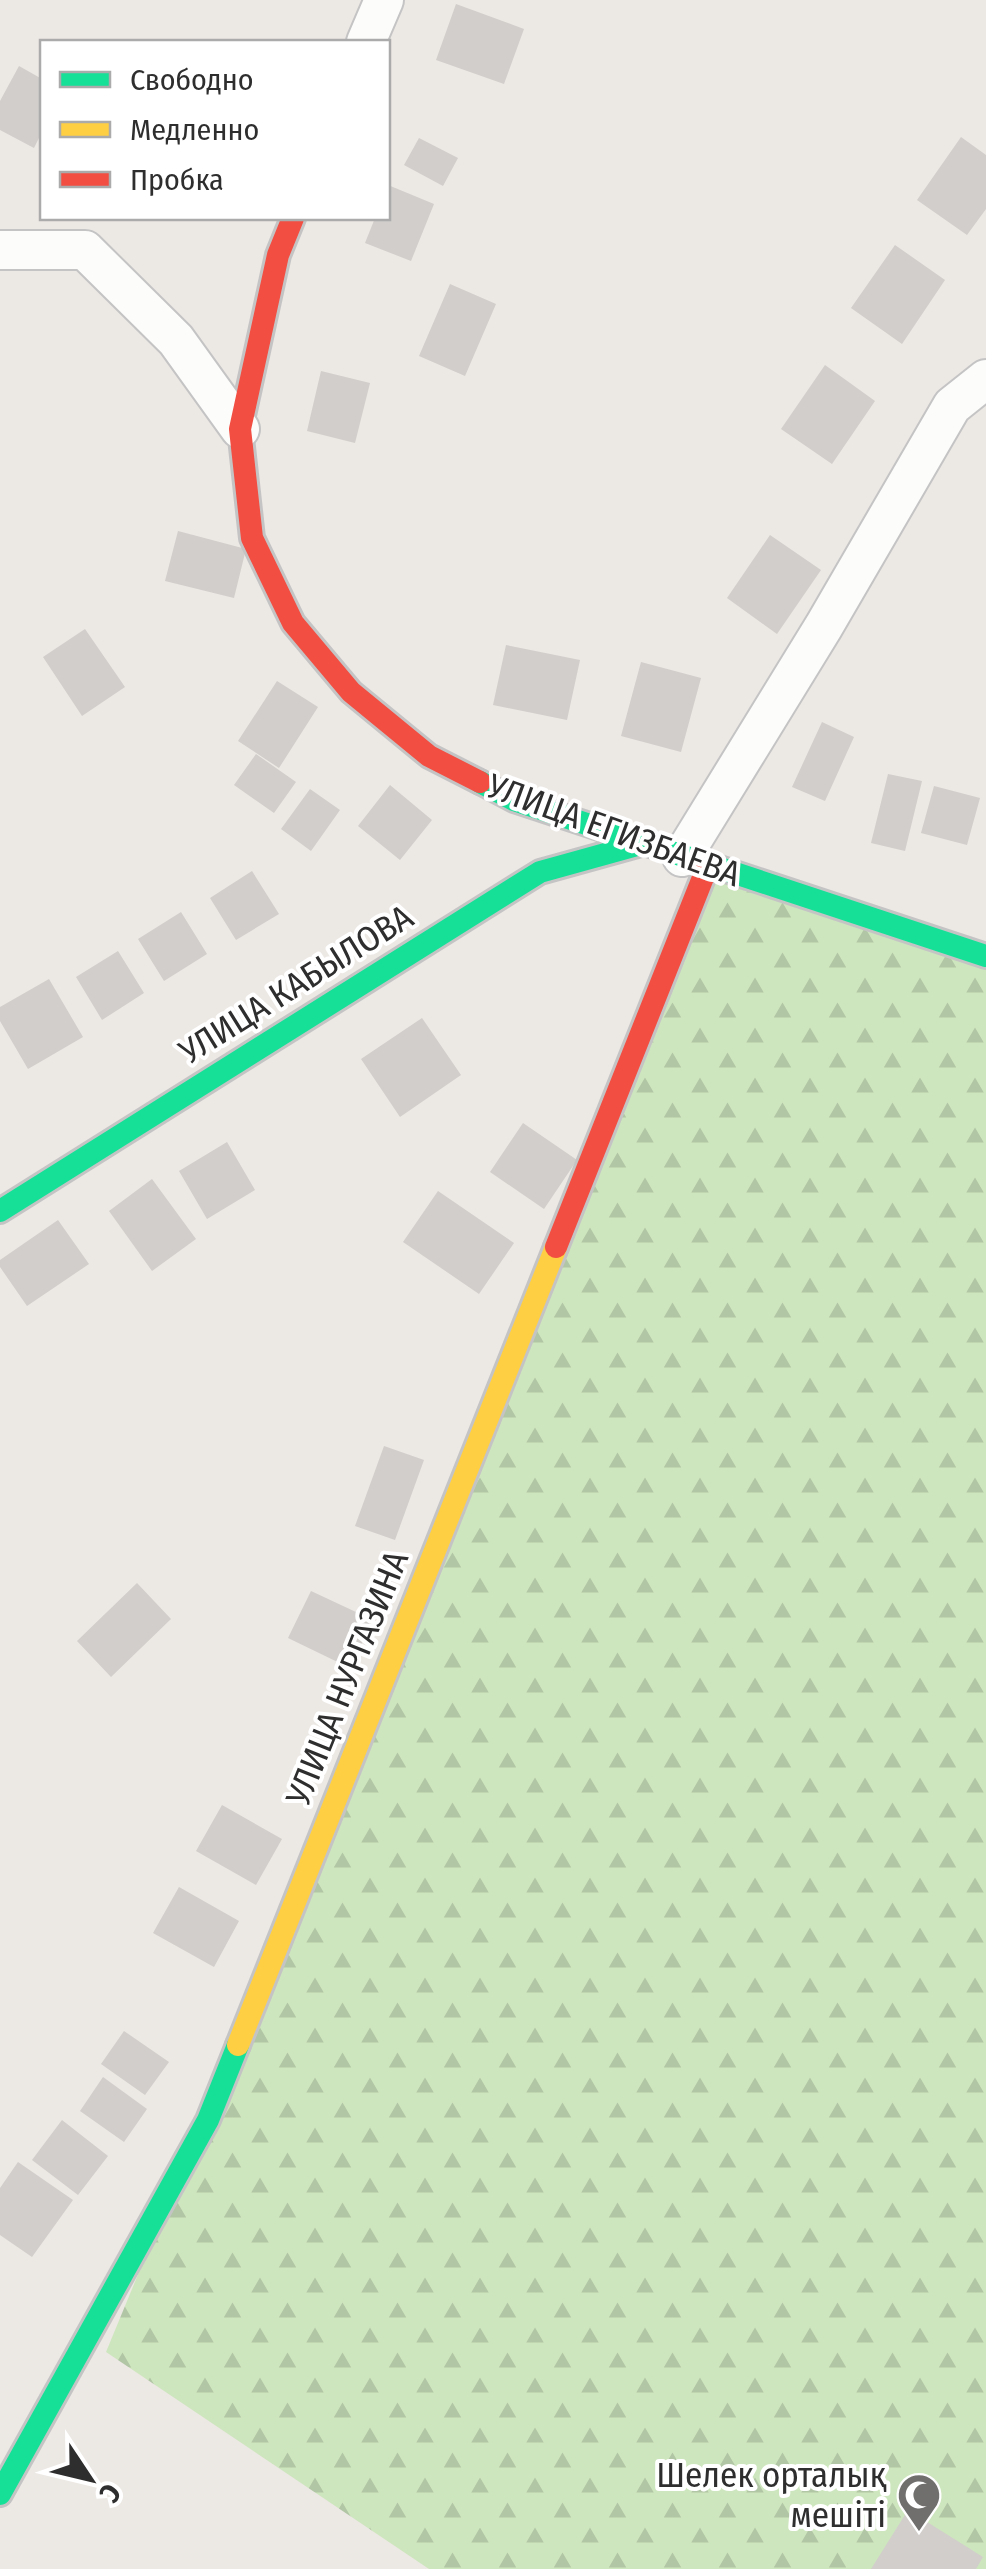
<svg xmlns="http://www.w3.org/2000/svg" width="986" height="2569" font-family="'Fira Sans Condensed',sans-serif">
<style>
.forest{fill:url(#forest-firs)}
.building{fill:#d1cecb}
.lines{fill:none;stroke-linecap:round;stroke-linejoin:round}
.street-casing{stroke:#c5c4c5;stroke-width:42}
.fast-casing{stroke:#c5c4c5;stroke-width:28}
.slow-casing{stroke:#c5c4c5;stroke-width:28}
.jam-casing{stroke:#c5c4c5;stroke-width:28}
.street{stroke:#fcfcfb;stroke-width:38}
.fast{stroke:#16e098;stroke-width:22}
.slow{stroke:#ffcf43;stroke-width:22}
.jam{stroke:#f24e42;stroke-width:22}
.labels{text-anchor:middle;dominant-baseline:central;stroke-width:8;stroke-linejoin:round;paint-order:stroke}
.street-label{font-size:35px;fill:#2e2e2e;stroke:#fff}
.poi-label{font-size:35px;fill:#2e2e2e;stroke:#fff;text-anchor:end}
</style>
<defs>
<pattern id="forest-firs" width="22" height="20" patternUnits="userSpaceOnUse" patternTransform="scale(2.5)"><rect width="22" height="20" fill="#cee6be"/><path d="M5 1l3.5 6h-7zM16 11l3.5 6h-7z" fill="#b1c6a4"/></pattern>
</defs>
<rect width="100%" height="100%" fill="#ece8e4"/>
<path class="forest" d="M717,872l269,90v1607h-557l-323,-217z"/>
<path class="building" d="M456,4l68,25 -20,55 -68,-24z
M19,66l23,13v53l-8,16 -34,-18v-29z
M961,137l25,18v54l-19,26 -50,-35z
M419,138l39,20 -15,28 -39,-21z
M388,185l46,19 -23,57 -46,-18 10,-25h13z
M895,245l50,35 -43,64 -51,-36z
M450,284l46,20 -31,72 -46,-20z
M825,365l50,36 -43,63 -51,-35z
M321,371l49,12 -15,60 -48,-12z
M178,531l68,18 -12,49 -69,-17z
M770,535l51,35 -44,64 -50,-36z
M85,629l40,58 -43,29 -39,-59z
M506,645l74,15 -13,60 -74,-15z
M641,662l60,16 -20,74 -60,-16z
M277,681l41,26 -39,61 -41,-27z
M822,722l32,15 -29,64 -33,-14z
M256,754l40,28 -22,31 -40,-28z
M888,774l34,7 -17,70 -34,-8z
M390,785l42,35 -32,40 -42,-34z
M934,786l46,12 -13,47 -46,-12z
M310,789l30,21 -29,41 -30,-22z
M252,871l27,43 -43,26 -26,-42z
M181,912l26,42 -43,27 -26,-42z
M118,951l26,42 -42,27 -26,-43z
M49,979l34,58 -55,32 -28,-48v-14z
M422,1018l39,57 -61,42 -39,-58z
M523,1123l54,37 -33,49 -54,-37z
M227,1142l28,48 -48,29 -28,-48z
M152,1179l44,60 -44,32 -43,-60z
M438,1191l76,52 -35,51 -76,-52z
M58,1220l31,44 -62,42 -27,-39v-7z
M384,1446l40,14 -29,80 -40,-14z
M137,1583l34,36 -60,58 -34,-36z
M311,1591l62,29 -23,48 -62,-30z
M222,1805l60,34 -26,46 -60,-34z
M179,1887l60,34 -25,46 -61,-34z
M124,2031l45,31 -24,33 -44,-31z
M103,2077l44,32 -23,33 -44,-31z
M62,2120l46,36 -30,39 -46,-35z
M18,2162l55,38 -41,57 -32,-22v-47z
M908,2510l75,47 -7,12h-105z"/>
<g class="lines">
<g class="street-casing">
<path id="street" d="M366,42l18,-42
M0,250h85l91,90 64,89
M682,857l142,-231 128,-220 34,-27"/>
</g>
<g class="fast-casing">
<path id="fast" d="M480,782l34,18 472,156
M0,1211l540,-339 101,-28
M0,2494l208,-374 30,-75"/>
</g>
<g class="slow-casing">
<path id="slow" d="M238,2045l318,-798"/>
</g>
<g class="jam-casing">
<path id="jam" d="M293,218l-15,37 -38,174 12,109 41,85 58,69 78,64 51,26
M556,1247l152,-382"/>
</g>
<use href="#street" class="street"/>
<use href="#fast" class="fast"/>
<use href="#slow" class="slow"/>
<use href="#jam" class="jam"/>
</g>
<defs>
<g id="mosque-pin" transform="scale(2.25)"><path d="M0 17L-7.5 6A9.5 9.5 0 1 1 7.5 6Z" fill="#706f6e" stroke="#fff"/><path d="M3.5-4.9A6 6 0 1 0 3.5 4.9A5 5 0 1 1 3.5-4.9Z" fill="#fff"/></g>
</defs>
<g fill-rule="evenodd">
<use href="#mosque-pin" x="919" y="2495"/>
</g>
<g class="labels">
<g class="street-label">
<text transform="translate(614 830) rotate(20)">УЛИЦА ЕГИЗБАЕВА</text>
<text transform="translate(296 984) rotate(-32)">УЛИЦА КАБЫЛОВА</text>
<text transform="translate(347 1678) rotate(-68)">УЛИЦА НУРГАЗИНА</text>
</g>
<g class="poi-label">
<text x="886" y="2475">Шелек орталық<tspan x="886" dy="40">мешіті</tspan></text>
</g>
</g>
<rect x="40" y="40" width="350" height="180" fill="#ffffff" stroke="#ababab" stroke-width="2.5"/>
<rect x="60" y="72" width="50" height="15" fill="#16e098" stroke="#ababab" stroke-width="2.5"/>
<text x="130" y="90" font-size="30" fill="#2e2e2e">Свободно</text>
<rect x="60" y="122" width="50" height="15" fill="#ffcf43" stroke="#ababab" stroke-width="2.5"/>
<text x="130" y="140" font-size="30" fill="#2e2e2e">Медленно</text>
<rect x="60" y="172" width="50" height="15" fill="#f24e42" stroke="#ababab" stroke-width="2.5"/>
<text x="130" y="190" font-size="30" fill="#2e2e2e">Пробка</text>
<g transform="translate(90 2479) rotate(125)" stroke="#ffffff" stroke-width="8" paint-order="stroke">
<path d="M0-8L18 38L0 25L-18 38Z" fill="#2e2e2e"/>
<text y="-15" font-size="28" font-weight="bold" text-anchor="middle" fill="#2e2e2e">С</text>
</g>
</svg>
